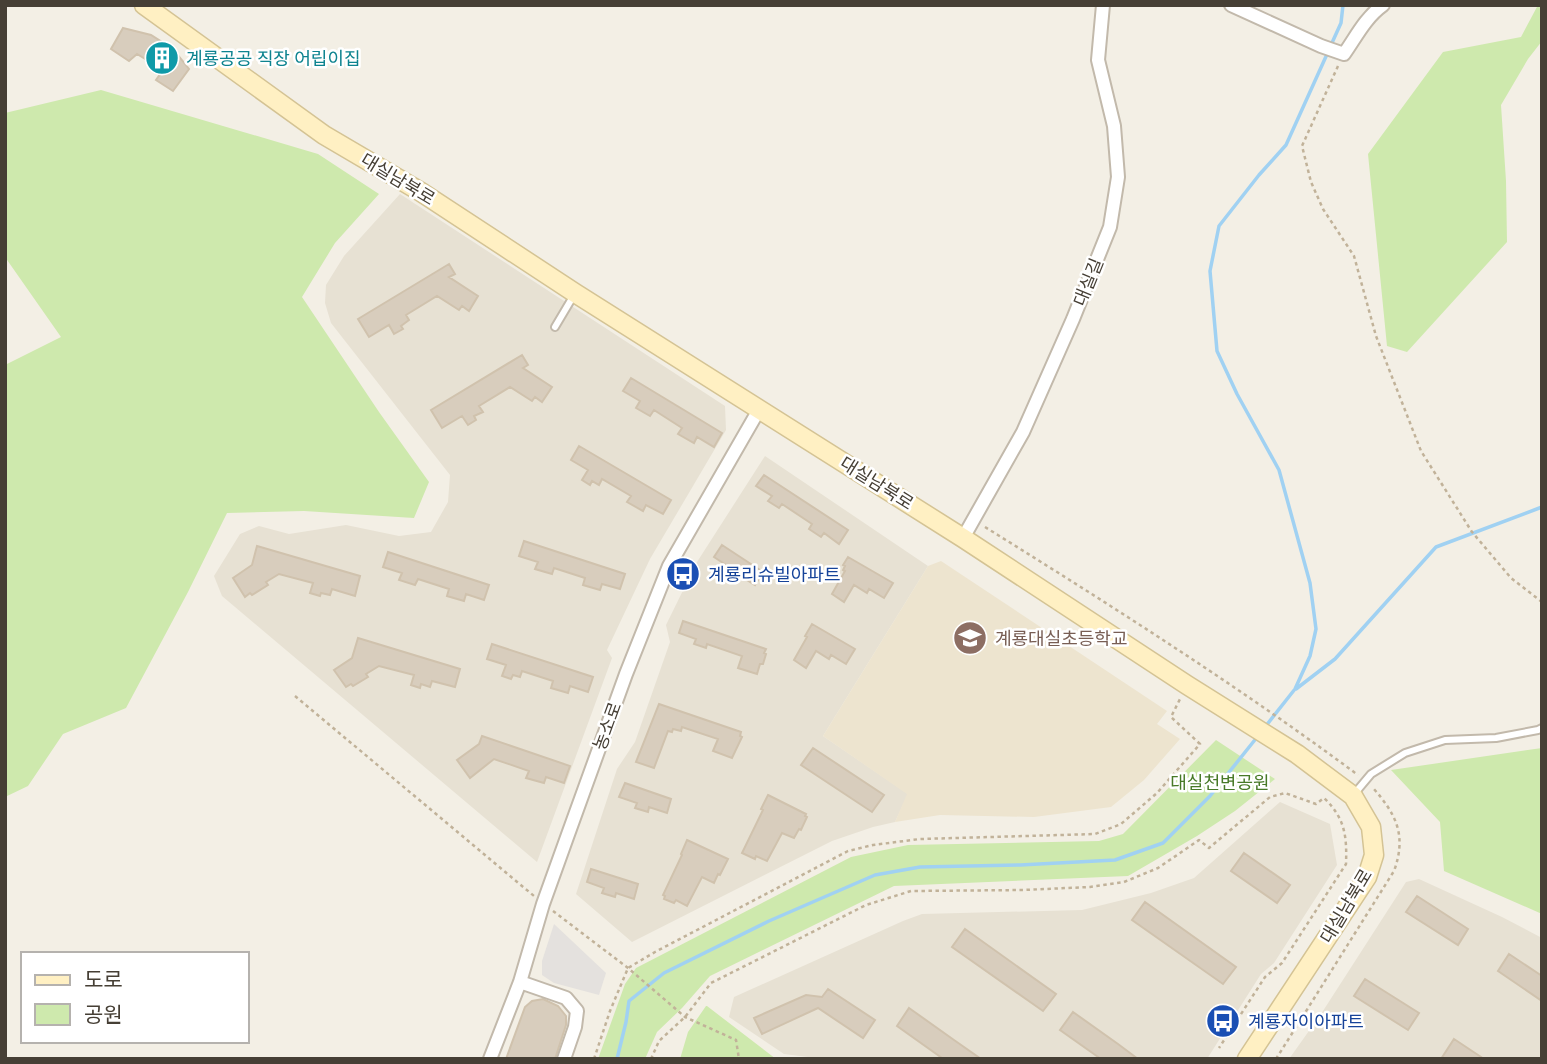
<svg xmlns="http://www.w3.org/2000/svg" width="1547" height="1064" font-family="Roboto,'Noto Sans KR',sans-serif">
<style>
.residential{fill:#e7e1d3}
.education{fill:#ede4cf}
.green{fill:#cee9ad}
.parking{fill:#e4e1de}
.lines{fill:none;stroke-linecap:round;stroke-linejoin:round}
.stream{stroke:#a0d1f2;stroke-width:3.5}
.building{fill:#d8cdbd;stroke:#d0c2ad;stroke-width:2}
.lane-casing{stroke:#c2b9ab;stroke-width:10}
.street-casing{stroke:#c2b9ab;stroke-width:16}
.secondary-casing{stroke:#d4c394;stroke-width:21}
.path{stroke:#c1b299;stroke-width:2.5;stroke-dasharray:3.5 3.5;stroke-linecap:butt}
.lane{stroke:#fff;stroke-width:6}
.street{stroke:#fff;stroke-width:12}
.secondary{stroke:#fff0c3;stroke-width:18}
.labels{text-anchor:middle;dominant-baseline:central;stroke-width:5;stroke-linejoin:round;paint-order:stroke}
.culture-label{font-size:18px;fill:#0d838f;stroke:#fff;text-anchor:start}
.street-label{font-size:18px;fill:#463f35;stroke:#fff}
.transit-label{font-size:18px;fill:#164399;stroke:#fff;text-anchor:start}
.education-label{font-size:18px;fill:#785e54;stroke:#fff;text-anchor:start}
.park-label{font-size:18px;fill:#477927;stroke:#fff}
</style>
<rect width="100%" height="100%" fill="#f3efe5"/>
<path class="residential" d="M400,194l325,212 1,24 -76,129 -43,91 5,8 -75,204 -315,-266 -8,-20 26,-42 19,-8 30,8 57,-9 53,11 32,-4 17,-30 2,-27 -119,-152 -6,-20 1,-18 18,-29z
M765,456l163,110 -105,170 85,58 -13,28 -22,5 -41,14 -200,101 -56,-48 41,-125 18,-27 35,-100 -4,-17 31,-63z
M1280,802l50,22 7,41 -63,98 -13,11 -54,85h-383l-40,-5 -55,-37 5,-20 169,-76 19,-7 160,-4 69,-17 43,-15z
M1419,879l83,38 40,21v121h-253l32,-45 85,-132z"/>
<path class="education" d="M941,561l226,150 -10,13 23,15 -36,41 -33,27 -77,10 -94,-2 -45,7 12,-28 -84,-58 105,-170z"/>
<path class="green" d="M1538,5h4v36l-14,18 -27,46 5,76 1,61 -100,110 -20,-6 -19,-192 75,-102 78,-15z
M101,90l217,64 61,40 -44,49 -33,54 77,115 50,70 -15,36 -110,-7 -77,2 -39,79 -62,116 -63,26 -35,52 -23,11v-432l56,-28 -56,-80v-144z
M1216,740l59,39 -40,32 -38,25 -69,40 -234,10 -184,90 -28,32 -25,24 -12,27h-47l27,-75 11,-16 215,-111 57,-12 191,-4 24,-7z
M1542,748v166l-98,-43 -4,-49 -49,-52z
M706,1006h1l69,53h-96l8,-27z"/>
<path class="parking" d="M554,924l52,49 -7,22 -45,-12 -12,-8v-14z"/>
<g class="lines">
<path class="stream" d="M1331,45l10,-22 2,-18
M1296,689l39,-30 101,-112 106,-40
M1265,727l30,-38 15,-33 6,-27 -6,-46 -31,-113 -42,-76 -20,-43 -7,-80 9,-45 40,-51 27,-30 42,-93
M617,1059l9,-37 3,-21 35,-28 105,-52 106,-46 45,-8 100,-2 95,-5 48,-17 47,-47 48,-60"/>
</g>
<path class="building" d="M123,28l28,7 22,14 16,20 -16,22 -17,-11 7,-10 -26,-16 -8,7 -18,-12z
M449,264l6,10 -6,3 29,19 -9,15 -7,-5 -3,4 -22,-14 -31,19 3,5 -8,6 2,3 -9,5 -5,-9 -20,12 -11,-18z
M522,355l6,10 -5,3 29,19 -10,15 -7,-5 -3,4 -22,-14 -31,19 4,6 -9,4 2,4 -8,5 -6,-9 -20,12 -11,-18z
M631,378l91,55 -8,14 -17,-10 -3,6 -16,-9 4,-6 -28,-18 -4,6 -14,-8 4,-7 -17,-10z
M579,446l92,54 -8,14 -17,-9 -3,6 -16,-9 4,-6 -29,-17 -3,6 -7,-4 -2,4 -8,-5 6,-10 -17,-10z
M764,475l84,55 -9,14 -15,-11 -3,4 -12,-8 3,-5 -30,-20 -3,4 -11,-7 4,-5 -16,-10z
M524,541l101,33 -5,15 -18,-5 -2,6 -17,-5 2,-7 -31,-10 -2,6 -17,-5 3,-7 -19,-6z
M722,545l41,27 -8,13 -16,-10 -2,4 -11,-8 3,-4 -15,-10z
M257,546l103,30 -5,20 -23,-7 -2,6 -9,-2 -1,3 -10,-3 3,-10 -34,-9 -13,8 2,3 -16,10 -2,-2 -5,4 -12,-19 19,-13z
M388,552l101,33 -5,15 -18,-6 -2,7 -17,-5 2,-7 -31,-10 -3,6 -16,-5 3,-7 -19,-6z
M848,557l45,26 -9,15 -15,-9 -2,4 -13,-8 -10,17 -12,-8 13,-23 -2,-1 2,-4 -2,-1z
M683,621l83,28 -2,4 2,1 -3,10h-3l-3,10 -19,-6 4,-12 -35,-12 -1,4 -12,-4 2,-5 -17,-6z
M812,624l43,25 -9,15 -15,-9 -2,4 -13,-8 -10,17 -12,-8 13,-23 -2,-1z
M358,638l102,31 -5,18 -23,-6 -2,6 -9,-3 -1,4 -9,-3 3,-10 -35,-9 -13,8 2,3 -15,9 -2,-2 -5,3 -12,-17 18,-12z
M492,644l101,33 -5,15 -18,-6 -2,7 -17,-5 2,-7 -31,-10 -2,6 -7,-2 -2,4 -9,-3 4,-11 -19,-6z
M659,704l82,28 -1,4 2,1 -10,21 -19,-7 5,-12 -36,-12 -1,4 -8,-2 -1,3 -4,-1 -14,37 -18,-6z
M482,736l88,30 -6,17 -18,-6 -2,6 -18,-5 3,-7 -35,-12 -24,19 -13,-18 22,-16z
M813,748l71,47 -12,17 -71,-47z
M625,783l46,16 -4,14 -18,-6 -1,5 -13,-4 2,-5 -18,-6z
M768,795l38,19 -1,2 2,1 -6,13 -2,-1 -5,9 -12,-5 -15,28 -11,-5 -1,3 -13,-6 21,-43 -2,-1z
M687,840l41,19 -8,16 -2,-1 -4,9 -12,-6 -15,29 -11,-6 -2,3 -10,-4 1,-3 -2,-1 19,-40 -1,-1z
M1244,853l46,32 -13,18 -46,-32z
M591,869l47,15 -4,15 -18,-6 -1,4 -13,-4 2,-5 -17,-6z
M1417,896l51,33 -10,16 -52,-33z
M1145,902l91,65 -13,17 -91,-64z
M965,929l91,65 -13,17 -91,-64z
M1509,954l33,22v25l-44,-30z
M1365,979l54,34 -11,17 -54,-34z
M828,989l47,31 -12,18 -45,-30 -56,26 -8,-16 52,-23 16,2z
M543,999l15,7 8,10v9l-11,34h-49l19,-52 7,-6z
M909,1008l45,32 27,19 -39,-1 -45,-32z
M1073,1012l45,32 20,15h-37l-41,-29z
M1454,1039l30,20h-43z"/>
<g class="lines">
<g class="lane-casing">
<path id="lane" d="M555,327l19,-32
M1355,793l16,-19 34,-21 40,-13 51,-2 42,-8 4,-2"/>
</g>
<g class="street-casing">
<path id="street" d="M1231,5l90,41 23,8c12,-17 21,-36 39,-49
M963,538l60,-106 50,-113 37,-92 8,-50 -4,-51 -16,-66 5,-55
M520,982l46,16 11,13 -2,16 -11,32
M490,1059l30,-77 23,-78 23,-64 60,-166 43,-108 91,-158"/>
</g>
<g class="secondary-casing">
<path id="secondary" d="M144,5l180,130 97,57 154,101 388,245 224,147 110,69 56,42 18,31 3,28 -7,22 -120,182"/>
</g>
<path class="path" d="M1338,66l-36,80 9,36 12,27 31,47 22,80 45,115 51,81 39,46 31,24
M985,527c127,79 253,159 373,248
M295,696l239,200
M553,911l75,57 57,49 51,23 3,19
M594,1059l16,-48 18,-43 27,-16 193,-101 25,-6 47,-6 175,-5 26,-10 36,-31 43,-49 -29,-27 9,-18
M651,1059l8,-18 26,-24 26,-34 155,-78 45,-14 112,-1 67,-3 34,-5 34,-14 41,-28 10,8 61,-51 15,-4 31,11 8,-6c21,20 23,38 22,66l-64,99 -17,14 -46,71
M1276,1059l118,-188c13,-36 2,-57 -21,-83"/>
<use href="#lane" class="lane"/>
<use href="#street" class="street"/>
<use href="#secondary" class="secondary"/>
</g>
<defs>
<g id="building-disc" transform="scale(1.75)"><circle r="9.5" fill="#0f9aa8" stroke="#fff"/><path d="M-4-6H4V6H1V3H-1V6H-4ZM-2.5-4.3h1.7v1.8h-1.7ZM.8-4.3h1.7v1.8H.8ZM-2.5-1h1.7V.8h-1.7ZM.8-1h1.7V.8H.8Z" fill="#fff"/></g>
<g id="bus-disc" transform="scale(1.75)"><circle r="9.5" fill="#1a4fb4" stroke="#fff"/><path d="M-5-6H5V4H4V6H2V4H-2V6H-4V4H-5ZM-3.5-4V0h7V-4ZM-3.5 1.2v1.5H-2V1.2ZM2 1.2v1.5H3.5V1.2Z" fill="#fff"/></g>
<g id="school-disc" transform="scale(1.75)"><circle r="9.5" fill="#8d6e63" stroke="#fff"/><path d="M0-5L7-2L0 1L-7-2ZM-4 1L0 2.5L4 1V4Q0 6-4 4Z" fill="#fff"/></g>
</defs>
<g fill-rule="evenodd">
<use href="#building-disc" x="162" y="58"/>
<use href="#bus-disc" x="683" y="574"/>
<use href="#school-disc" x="970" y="638"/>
<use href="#bus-disc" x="1223" y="1021"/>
</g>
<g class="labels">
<g class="culture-label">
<text x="186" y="58">계룡공공 직장 어립이집</text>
</g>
<g class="street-label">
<text transform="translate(398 179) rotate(31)">대실남북로</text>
<text transform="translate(1088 282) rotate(-68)">대실길</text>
<text transform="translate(877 483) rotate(32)">대실남북로</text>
<text transform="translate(607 726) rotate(-70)">농소로</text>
<text transform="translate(1346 906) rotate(-59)">대실남북로</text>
</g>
<g class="transit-label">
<text x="708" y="574">계룡리슈빌아파트</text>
<text x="1248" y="1021">계룡자이아파트</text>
</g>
<g class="education-label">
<text x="995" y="638">계룡대실초등학교</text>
</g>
<g class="park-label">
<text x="1220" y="782">대실천변공원</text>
</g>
</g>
<rect width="1547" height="1064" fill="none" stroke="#463f35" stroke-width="14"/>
<rect x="21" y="952" width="228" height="91" fill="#ffffff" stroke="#b5b2ae" stroke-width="2"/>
<rect x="35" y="975" width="35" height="10" fill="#fff0c3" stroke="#b5b2ae" stroke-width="2"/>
<text x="84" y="987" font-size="21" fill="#463f35">도로</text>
<rect x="35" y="1004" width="35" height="21" fill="#cee9ad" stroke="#b5b2ae" stroke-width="2"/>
<text x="84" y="1022" font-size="21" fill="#463f35">공원</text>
</svg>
